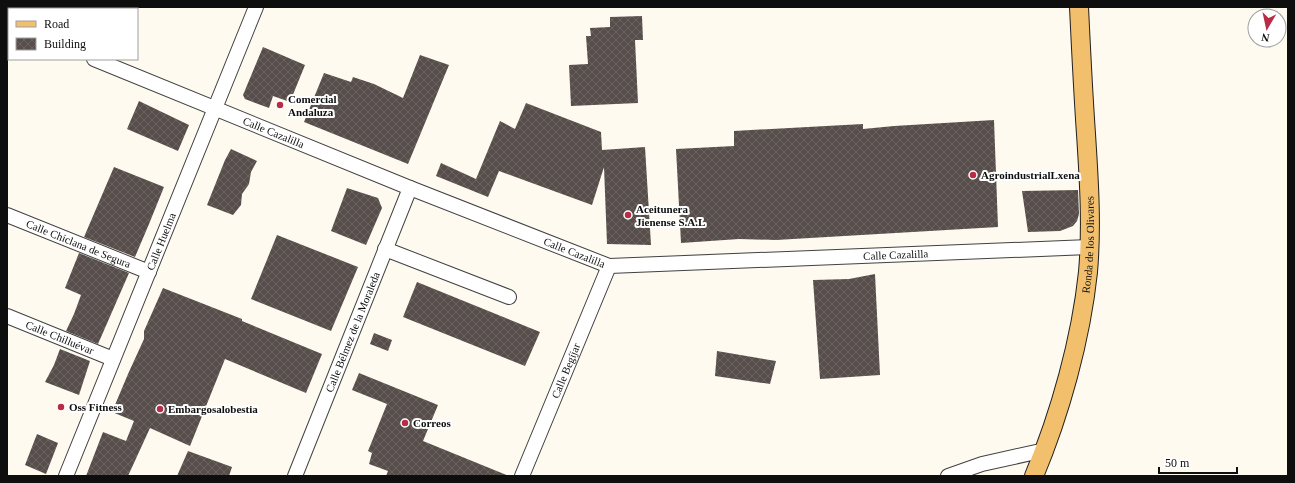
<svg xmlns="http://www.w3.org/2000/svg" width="1295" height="483" font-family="Georgia,serif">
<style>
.building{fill:url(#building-cross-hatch)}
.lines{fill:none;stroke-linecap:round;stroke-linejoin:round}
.minor-casing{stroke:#414141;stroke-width:16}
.major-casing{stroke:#1f1f1f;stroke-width:20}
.minor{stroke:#fff;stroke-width:14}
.major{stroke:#f2bf6d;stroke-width:18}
.poi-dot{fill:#b82d46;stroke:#fff;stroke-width:1.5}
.labels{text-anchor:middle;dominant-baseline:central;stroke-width:4;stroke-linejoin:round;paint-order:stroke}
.poi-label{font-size:11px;font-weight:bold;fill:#0e0e0e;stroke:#fff;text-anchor:start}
.street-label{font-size:11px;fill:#0e0e0e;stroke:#fff}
</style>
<defs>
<pattern id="building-cross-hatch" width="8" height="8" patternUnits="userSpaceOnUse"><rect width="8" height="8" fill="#574e4b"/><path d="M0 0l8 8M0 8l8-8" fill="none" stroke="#6a6361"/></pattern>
</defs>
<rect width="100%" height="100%" fill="#fefaf0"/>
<path class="building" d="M642,16l1,24h-8l3,63 -67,3 -2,-41 19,-1 -2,-28h5l-1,-8 20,-1v-10z
M263,47l42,18 -15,37 -17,-6 -4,12 -24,-9 -2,-4z
M420,55l29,10 -41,99 -104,-42 20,-49 27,9 2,-5 21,7 29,14z
M139,101l50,24 -11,26 -51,-22z
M526,103l75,29 1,18 43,-3 6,98 -44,-1 -3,-77 -12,38 -93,-34 -11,26 -52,-21 5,-13 35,16 24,-58 15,8z
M994,120l4,107 -222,13 -37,-1 -58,4 -5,-94 58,-3v-15l129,-7v5l31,-3z
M231,149l26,12 -6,11 -2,12 -7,10 -1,11 -8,10 -26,-10 18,-45z
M114,167l50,20 -15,37 -14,33 -51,-20z
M347,188l31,10 4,10 -16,37 -35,-14z
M1078,190l1,24 -2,7 -4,5 -13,5 -32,1 -6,-41z
M277,235l81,32 -27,64 -80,-32z
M79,253l50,20 -31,71 -32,-13 8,-17 7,-19 -16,-7z
M875,274l5,101 -60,4 -7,-99 36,-1z
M417,282l123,50 -15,34 -122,-49z
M163,288l79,31v2l80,33 -16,39 -81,-34 -35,87 -40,-18 -22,48h-42l17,-44 23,9 8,-20 -22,-9 16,-38 16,-35v-8z
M374,333l18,7 -4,11 -18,-7z
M60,349l30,12 -11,34 -34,-13 9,-17z
M717,351l59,10 -6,23 -55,-8z
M359,373l79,32 -15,36 86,35h-123l2,-5 -19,-7 3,-11 -4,-2 19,-47 -35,-14z
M37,434l21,9 -12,31 -21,-9z
M188,451l44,16 -3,9h-52z"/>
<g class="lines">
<g class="minor-casing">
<g id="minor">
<path d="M7,23l2,1"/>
<path id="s1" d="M94,59l316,129 199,78 480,-19"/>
<path id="s2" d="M7,215l142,57"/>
<path d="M385,249l124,48"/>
<path id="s3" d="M7,316l106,43"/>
<path id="s4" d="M66,476l190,-469"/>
<path id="s5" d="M295,476l115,-288"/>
<path id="s6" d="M522,476l87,-210"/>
<path d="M948,476l34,-12 63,-14"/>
</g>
</g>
<g class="major-casing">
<g id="major">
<path id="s7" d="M1034,476c26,-62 47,-137 54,-204 4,-46 1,-92 -2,-138 -3,-43 -5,-85 -7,-127"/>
</g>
</g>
<use href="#minor" class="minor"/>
<use href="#major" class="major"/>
</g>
<g class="poi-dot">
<circle cx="280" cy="105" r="4"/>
<circle cx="973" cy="175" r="4"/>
<circle cx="628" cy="215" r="4"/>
<circle cx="61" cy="407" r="4"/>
<circle cx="160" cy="409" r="4"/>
<circle cx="405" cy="423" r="4"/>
</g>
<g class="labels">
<g class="poi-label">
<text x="288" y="99">Comercial<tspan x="288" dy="13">Andaluza</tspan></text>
<text x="981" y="175">AgroindustrialLxena</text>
<text x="636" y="209">Aceitunera<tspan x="636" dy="13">Jienense S.A.L</tspan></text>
<text x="69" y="407">Oss Fitness</text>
<text x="168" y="409">Embargosalobestia</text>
<text x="413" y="423">Correos</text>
</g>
<g class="street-label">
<text stroke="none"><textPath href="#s1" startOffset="194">Calle Cazalilla</textPath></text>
<text stroke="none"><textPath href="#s4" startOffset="253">Calle Huelma</textPath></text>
<text stroke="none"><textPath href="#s2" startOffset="77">Calle Chiclana de Segura</textPath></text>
<text stroke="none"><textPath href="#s7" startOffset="239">Ronda de los Olivares</textPath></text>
<text stroke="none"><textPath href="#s1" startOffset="518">Calle Cazalilla</textPath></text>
<text stroke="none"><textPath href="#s1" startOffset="842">Calle Cazalilla</textPath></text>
<text stroke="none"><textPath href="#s5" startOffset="155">Calle Bélmez de la Moraleda</textPath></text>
<text stroke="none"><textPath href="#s3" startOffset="57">Calle Chilluévar</textPath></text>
<text stroke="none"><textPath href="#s6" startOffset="114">Calle Begíjar</textPath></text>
</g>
</g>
<rect width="1295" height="483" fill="none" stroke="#0e0e0e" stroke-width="16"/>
<rect x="8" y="8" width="130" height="52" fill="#ffffff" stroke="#9f9f9f"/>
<rect x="16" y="21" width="20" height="6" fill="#f2bf6d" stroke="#9f9f9f"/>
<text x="44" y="28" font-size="12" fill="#0e0e0e">Road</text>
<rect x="16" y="38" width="20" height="12" fill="url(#building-cross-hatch)" stroke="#9f9f9f"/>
<text x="44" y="48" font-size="12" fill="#0e0e0e">Building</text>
<g transform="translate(1267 28) rotate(189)"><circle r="19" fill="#ffffff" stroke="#9f9f9f"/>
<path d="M0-3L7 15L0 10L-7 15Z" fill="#b82d46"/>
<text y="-6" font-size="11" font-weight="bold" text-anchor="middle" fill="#0e0e0e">N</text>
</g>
<path d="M1159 467v6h78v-6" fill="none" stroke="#0e0e0e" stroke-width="2"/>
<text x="1165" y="467" font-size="12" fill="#0e0e0e" stroke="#ffffff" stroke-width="3" paint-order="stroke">50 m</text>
</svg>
